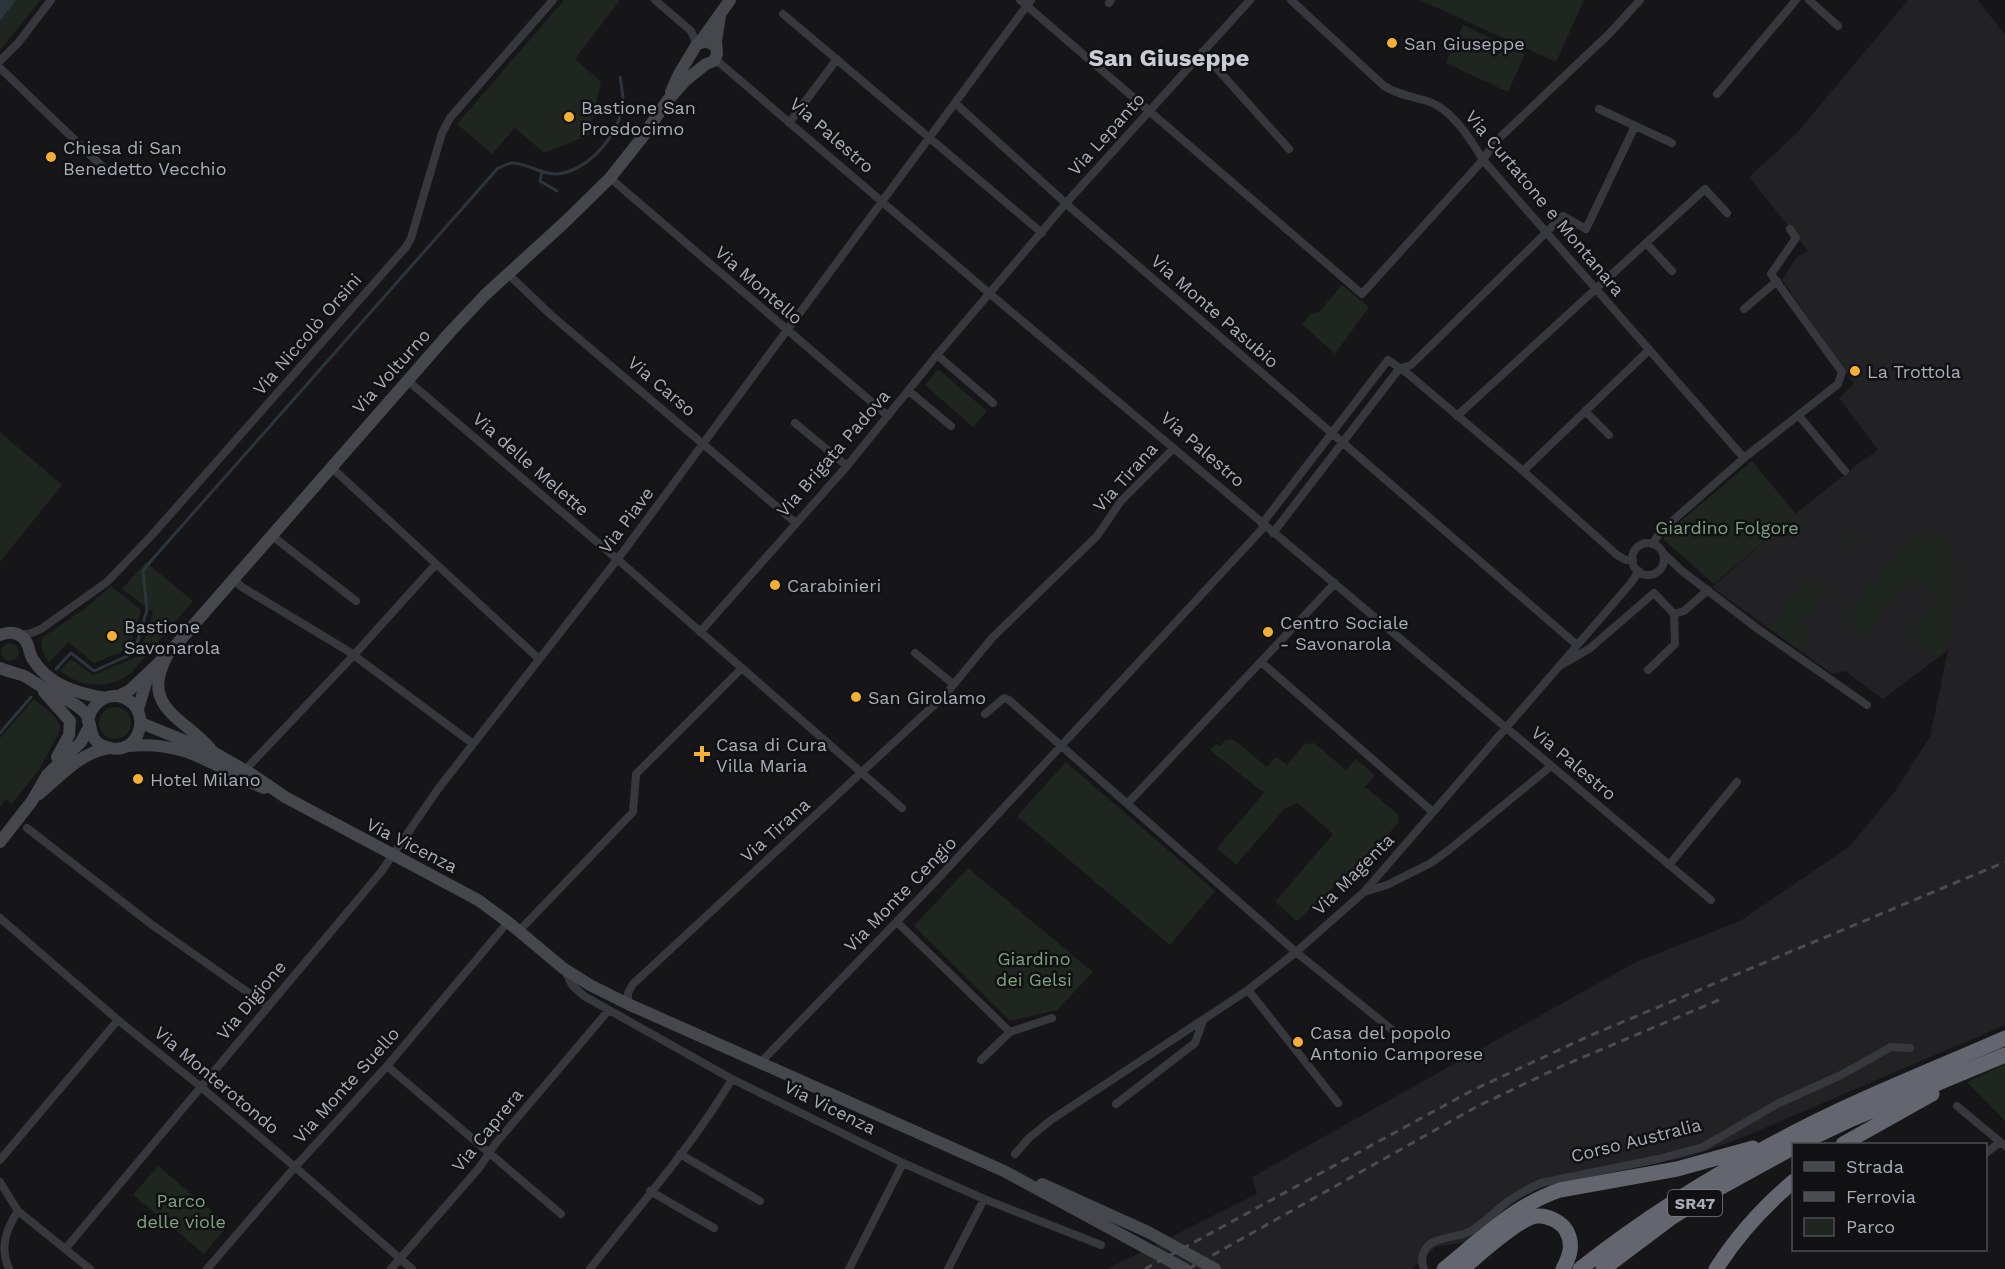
<svg xmlns="http://www.w3.org/2000/svg" width="2005" height="1269" font-family="'Work Sans',sans-serif">
<style>
.built{fill:#222225}
.green{fill:#1e261f}
.water{fill:#2c353c}
.lines{fill:none;stroke-linecap:round;stroke-linejoin:round}
.stream{stroke:#2c353c;stroke-width:3}
.street{stroke:#37383d;stroke-width:8}
.secondary{stroke:#45474d;stroke-width:12}
.highway{stroke:#63666e;stroke-width:15}
.rail{stroke:#4a4c52;stroke-width:3;stroke-dasharray:8 6;stroke-linecap:butt}
.poi-dot{fill:#f2b134;stroke:#111113;stroke-width:2}
.labels{text-anchor:middle;dominant-baseline:central;stroke-width:5;stroke-linejoin:round;paint-order:stroke}
.shield{fill:#111113;stroke:#7b7e86;stroke-width:1.5}
.shield-label{font-size:16px;font-weight:bold;fill:#a8adb8}
.poi-label{font-size:18px;fill:#a8adb8;stroke:#111113;text-anchor:start}
.street-label{font-size:18px;fill:#a8adb8;stroke:#111113}
.park-label{font-size:18px;fill:#7fa381;stroke:#111113}
.district-label{font-size:24px;font-weight:bold;fill:#c9ccd4;stroke:#111113}
</style>
<rect width="100%" height="100%" fill="#161618"/>
<path class="built" d="M1908,0h70l27,35v990l-266,114 -50,18 -140,27 -29,14 -55,44 -29,5 -24,22h-305l150,-75 -5,-17 384,-215 104,-41 109,-74 47,-57 34,-53 18,-87 -65,49 -38,-28 -13,3 -120,-87 86,-75 61,-49 19,-13 -39,-52 15,-14 -72,-104 14,-22 12,-7 -59,-74 47,-43z"/>
<path class="green" d="M0,0h41l-41,50z
M564,0h56l-45,59 26,23 -12,53 -45,18 -29,-25 -23,26 -35,-30z
M1420,0h164l-28,62z
M1463,25l62,29 -17,38 -62,-29z
M1342,285l27,22 -34,47 -33,-30 9,-10 8,-2z
M938,369l49,42 -14,16 -48,-42z
M0,432l62,53 -62,77z
M1752,461l44,53 -82,70 -50,-44v-5z
M1847,530l13,10 -6,7 -13,-9z
M1914,534l33,3 6,27 -3,62 -4,22 -10,8 -27,-21 28,-36 -27,-21 -31,38 2,3 -15,19 -22,-20z
M146,562l47,39 -61,71c-21,18 -51,16 -72,-1l11,-12 22,16 46,-19 14,-44 -31,-23z
M1808,578l19,14 -26,33 7,6 -5,6 6,4 -8,10 -33,-23z
M111,586l30,24 -12,39 -35,14 -26,-21 -19,21 -7,-13v-12l42,-29z
M1 652a9 9 0 1 1 18 0a9 9 0 1 1-18 0Z
M34,699c9,8 28,19 26,32l-20,37 -28,36 -6,-5 -6,8v-69z
M99 723a16 16 0 1 1 32 0a16 16 0 1 1-32 0Z
M1226,740h8l33,27 9,-10 11,8 18,-21 9,-1 32,27 10,-11 19,16 -10,12 33,27 1,8 -19,22 -83,77 -22,-19 58,-68 -36,-31 -13,6 -48,56 -19,-17 47,-55 -54,-43 6,-6 4,2z
M1066,762l149,129 -45,54 -153,-129z
M968,868l125,104 -36,38 -47,11 -96,-95z
M2005,1064v57l-38,-39z
M158,1166l70,59 -24,29 -71,-59z"/>
<path class="water" d="M0,0h16l-16,21z"/>
<g class="lines">
<path class="stream" d="M542,172l-2,9 17,10
M56,669l15,-16 23,18 40,-18 13,-43 -4,-39 7,-9 348,-394c4,-1 9,-4 13,-5 15,-1 30,12 45,11 33,-2 66,-42 67,-74 0,-7 -2,-16 -3,-23
M0,733l31,-36"/>
<path class="street" d="M655,0l36,31 6,13
M1020,0l342,294 121,-134 11,-17 116,-110 30,-33
M1291,0l93,86c13,8 25,10 40,14 27,7 46,38 59,60l261,298
M1809,0l29,26
M1109,3l2,-3
M783,14l259,219
M1202,52l87,97
M715,59l274,234 722,607
M0,61l18,-18 33,-43
M0,68l108,104
M1717,94l79,-94
M955,103l116,105 506,437
M1599,109l73,34
M789,123l48,-64
M610,178l278,238
M1646,243l26,28
M507,273l44,42 245,208
M1744,309l33,-28
M937,355l56,48
M407,380l217,185 278,243
M909,391l42,35
M1585,411l24,24
M1457,416l248,-227 22,24
M1799,416l46,55
M795,423l52,43
M331,467l207,191
M1523,471l126,-121
M1262,524l126,-164 19,13 116,98 94,84 9,5h7
M1273,533l126,-164 12,-4 152,-149 23,13 49,-103
M271,535l85,66
M1632 559a16 16 0 1 1 32 0a16 16 0 1 1-32 0Z
M1652,544l9,-13 83,-73 94,-74 4,-12 -71,-98 25,-36 -6,-9
M1663,553l19,18 76,58 109,76
M233,579l9,8 106,64 124,92
M700,632l147,-166 90,-111 129,-152 184,-203
M18,634h11l12,-5 66,-47 45,-47 254,-288 5,-9 31,-105 8,-15 103,-118
M915,653l37,30
M1261,662l172,150
M1561,665l28,-16 65,-56 20,21 10,-3 24,-21
M1648,670l27,-26 -1,-30
M985,714l19,-16 5,2 287,252 100,81
M245,770l108,-114 83,-92
M1128,803l207,-220
M27,828l124,96 116,82
M1669,865l68,-83
M1364,892l23,-7 44,-22 19,-14 100,-82
M0,918l118,102 83,67 94,80 117,102
M897,922l113,110 42,-14
M519,931l114,-119 3,-38 105,-105
M564,969l8,16 12,11 148,83 171,84 81,36 117,46
M1248,990l90,113
M628,1004v-11l5,-9 312,-289 47,-57 105,-102 24,-35 53,-53
M981,1060l29,-28
M761,1062l173,-179 331,-357
M387,1066l174,148
M1116,1104l79,-61 8,-22
M1957,1106l48,40
M1986,1153l14,-11
M680,1154l80,47
M1015,1154l14,-16 22,-18 197,-130 48,-38 68,-60 267,-309 8,-12
M0,1160l118,-140
M0,1182l18,29 72,58
M650,1191l64,37
M66,1248l315,-376 57,-83 185,-237 408,-552
M9,1269c-9,-21 -4,-38 9,-58
M207,1269l88,-102 92,-101 121,-144
M391,1269l88,-101 17,-25 112,-132
M590,1269c48,-62 102,-122 142,-190
M849,1269l54,-106
M948,1269l36,-70
M1424,1269c-3,-8 -2,-16 3,-22 8,-10 31,-9 44,-16 13,-8 25,-20 37,-30 11,-7 22,-13 33,-18l117,-24 45,-12 76,-44 62,-28 50,-28 19,1"/>
<path class="secondary" d="M700,42l30,-42
M671,92l8,-18 18,-30 10,-3 9,6
M0,635c8,-3 16,-4 22,2 8,6 6,14 10,21 16,27 44,35 73,40
M167,656c-28,51 17,62 43,92
M0,668c7,3 15,5 22,7 7,3 13,8 20,12 13,8 33,14 43,26 10,12 0,30 25,35 30,7 43,-38 14,-50 -18,-7 -34,7 -36,24
M44,692l26,29 -1,14 -12,22
M118,696l12,-6 39,-37 282,-322 34,-36 80,-73 45,-44 31,-39 27,-39 18,-20 20,-16 8,-3 3,-7 -1,-13 4,-25
M138,709l10,-33
M141,723l72,29 40,23 32,22 193,103 30,22 55,46 27,17 38,19 376,167 181,98
M128,746c60,-6 85,21 136,42
M39,794c22,-18 40,-41 70,-46
M0,842l32,-41 15,-26 34,-33 8,-15
M1042,1184l106,48 67,37"/>
<path class="highway" d="M1799,1144l53,-25 153,-64
M1843,1144l89,-50
M1444,1269c36,-29 71,-64 116,-79l117,-21 76,-21
M1462,1269c15,-12 58,-53 76,-53 9,-1 23,6 28,14 8,14 4,26 -3,39
M1580,1269c62,-49 130,-92 200,-129 72,-39 150,-69 225,-102
M1603,1269l68,-51 45,-28 78,-43
M1716,1269c21,-33 48,-63 78,-88"/>
<path class="rail" d="M1145,1269l326,-178 118,-55 416,-174
M1188,1269l290,-163 84,-40 157,-66"/>
</g>
<g class="poi-dot">
<circle cx="1392" cy="43" r="6"/>
<circle cx="569" cy="117" r="6"/>
<circle cx="51" cy="157" r="6"/>
<circle cx="1855" cy="371" r="6"/>
<circle cx="775" cy="585" r="6"/>
<circle cx="1268" cy="632" r="6"/>
<circle cx="112" cy="636" r="6"/>
<circle cx="856" cy="697" r="6"/>
<path d="M699 745h6v6h6v6h-6v6h-6v-6h-6v-6h6z"/>
<circle cx="138" cy="779" r="6"/>
<circle cx="1298" cy="1042" r="6"/>
</g>
<g class="labels">
<rect class="shield" x="1668" y="1190" width="54" height="26" rx="4.5"/>
<g class="shield-label">
<text x="1695" y="1203">SR47</text>
</g>
<g class="poi-label">
<text x="1404" y="43">San Giuseppe</text>
<text x="581" y="107">Bastione San<tspan x="581" dy="21">Prosdocimo</tspan></text>
<text x="63" y="147">Chiesa di San<tspan x="63" dy="21">Benedetto Vecchio</tspan></text>
<text x="1867" y="371">La Trottola</text>
<text x="787" y="585">Carabinieri</text>
<text x="1280" y="622">Centro Sociale<tspan x="1280" dy="21">- Savonarola</tspan></text>
<text x="124" y="626">Bastione<tspan x="124" dy="21">Savonarola</tspan></text>
<text x="868" y="697">San Girolamo</text>
<text x="716" y="744">Casa di Cura<tspan x="716" dy="21">Villa Maria</tspan></text>
<text x="150" y="779">Hotel Milano</text>
<text x="1310" y="1032">Casa del popolo<tspan x="1310" dy="21">Antonio Camporese</tspan></text>
</g>
<g class="street-label">
<text transform="translate(1106 134) rotate(-48)">Via Lepanto</text>
<text transform="translate(832 135) rotate(41)">Via Palestro</text>
<text transform="translate(1545 203) rotate(50)">Via Curtatone e Montanara</text>
<text transform="translate(759 285) rotate(41)">Via Montello</text>
<text transform="translate(1215 311) rotate(41)">Via Monte Pasubio</text>
<text transform="translate(307 334) rotate(-49)">Via Niccolò Orsini</text>
<text transform="translate(391 371) rotate(-48)">Via Volturno</text>
<text transform="translate(662 386) rotate(40)">Via Carso</text>
<text transform="translate(1203 449) rotate(41)">Via Palestro</text>
<text transform="translate(833 453) rotate(-49)">Via Brigata Padova</text>
<text transform="translate(531 464) rotate(41)">Via delle Melette</text>
<text transform="translate(1125 477) rotate(-48)">Via Tirana</text>
<text transform="translate(626 520) rotate(-53)">Via Piave</text>
<text transform="translate(1574 763) rotate(40)">Via Palestro</text>
<text transform="translate(775 830) rotate(-42)">Via Tirana</text>
<text transform="translate(412 845) rotate(27)">Via Vicenza</text>
<text transform="translate(1353 874) rotate(-45)">Via Magenta</text>
<text transform="translate(900 894) rotate(-46)">Via Monte Cengio</text>
<text transform="translate(251 1000) rotate(-50)">Via Digione</text>
<text transform="translate(217 1080) rotate(40)">Via Monterotondo</text>
<text transform="translate(346 1085) rotate(-48)">Via Monte Suello</text>
<text transform="translate(830 1107) rotate(26)">Via Vicenza</text>
<text transform="translate(487 1130) rotate(-51)">Via Caprera</text>
<text transform="translate(1636 1140) rotate(-14)">Corso Australia</text>
</g>
<g class="park-label">
<text x="1727" y="527">Giardino Folgore</text>
<text x="1034" y="958">Giardino<tspan x="1034" dy="21">dei Gelsi</tspan></text>
<text x="181" y="1200">Parco<tspan x="181" dy="21">delle viole</tspan></text>
</g>
<g class="district-label">
<text x="1169" y="58">San Giuseppe</text>
</g>
</g>
<rect x="1792" y="1143" width="195" height="108" fill="#111113" stroke="#4d4f55" stroke-width="1.5"/>
<rect x="1804" y="1162" width="30" height="9" fill="#45474d" stroke="#4d4f55" stroke-width="1.5"/>
<text x="1846" y="1173" font-size="18" fill="#a8adb8">Strada</text>
<rect x="1804" y="1192" width="30" height="9" fill="#4a4c52" stroke="#4d4f55" stroke-width="1.5"/>
<text x="1846" y="1203" font-size="18" fill="#a8adb8">Ferrovia</text>
<rect x="1804" y="1218" width="30" height="18" fill="#1e261f" stroke="#4d4f55" stroke-width="1.5"/>
<text x="1846" y="1233" font-size="18" fill="#a8adb8">Parco</text>
</svg>
